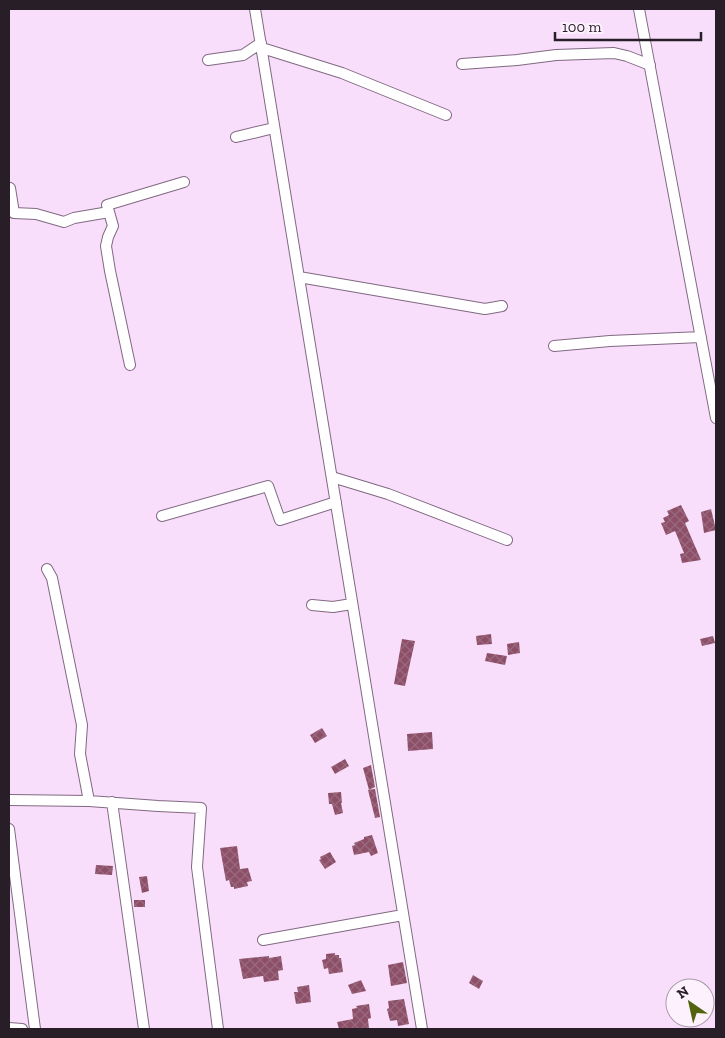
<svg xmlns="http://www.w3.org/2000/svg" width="725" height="1038" font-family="'Zilla Slab',serif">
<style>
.building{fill:url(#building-cross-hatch)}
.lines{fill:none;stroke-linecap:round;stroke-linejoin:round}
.street-casing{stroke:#806982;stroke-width:12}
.street{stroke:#fff;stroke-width:10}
</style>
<defs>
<pattern id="building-cross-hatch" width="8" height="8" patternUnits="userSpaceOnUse" patternTransform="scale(1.25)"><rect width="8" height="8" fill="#8d4f67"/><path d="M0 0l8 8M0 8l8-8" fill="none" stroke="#996a7d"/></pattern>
</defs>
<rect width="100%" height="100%" fill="#f9defb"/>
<path class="building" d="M681,505l8,16 -4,2 16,37 -19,3 -2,-9 4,-1 -9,-22 -9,4 -5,-12 4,-1 -2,-4 6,-3 -2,-4z
M711,509l5,21 -12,3 -3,-21z
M491,634l1,10 -15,1 -1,-9z
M713,636l2,7 -13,3 -2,-7z
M402,639l13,2 -10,45 -11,-2z
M519,642l1,11 -12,2 -1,-11z
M487,653l20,3 -2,9 -20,-4z
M322,728l5,8 -12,7 -5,-8z
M432,732l1,17 -25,2 -1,-17z
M345,759l4,7 -14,8 -4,-7z
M371,765l4,22 -6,3 -6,-22z
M375,789l5,28 -5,1 -7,-28z
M341,792l1,11h-1l2,10 -8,2 -3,-11h-3l-1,-11z
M372,835l6,18 -7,3 -2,-4 -15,3 -2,-9 3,-1 -1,-2 10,-4v-2z
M237,846l3,23 8,-1 4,13 -5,1 1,4 -14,3v-2h-3l-2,-7 -3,1 -6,-33z
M330,852l6,10 -11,7 -6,-9 2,-1 -1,-2z
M96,865l17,1 -1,9 -17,-1z
M147,876l2,15 -7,2 -3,-16z
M134,900h11v7h-11z
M335,953v2h4v3h2l2,14 -14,2 -1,-6 -4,1 -2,-9 4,-1v-5z
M269,956v2l12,-2 2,14 -5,1 1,9 -15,2 -1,-6 -20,3 -4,-20z
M403,962l4,21 -16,3 -3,-21z
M473,975l10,6 -4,8 -10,-6z
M361,980l5,11 -14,3 -4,-9z
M309,985l2,17 -15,2 -2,-12h4l-1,-5z
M404,999l5,25 -11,2 -1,-6 -7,1 -3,-12 2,-1 -1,-7z
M369,1004l2,14 -3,1 1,10h-30l-2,-7 16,-3 -1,-10 5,-1 -1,-2z"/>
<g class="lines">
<g class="street-casing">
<path id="street" d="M255,9l167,1020
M639,9l77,409
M262,48l80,25 104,42
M208,60l35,-5 18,-12
M462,64l55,-4 39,-5 58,-2 13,3 23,9
M236,137l38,-9
M10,188l4,25 22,1 28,8 10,-4 35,-6
M299,277l186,32 17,-3
M554,346l56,-5 91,-4
M130,365l-20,-94 -4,-25 2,-9 5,-11 -6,-21 77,-23
M332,477l56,17 119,46
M162,516l106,-30 12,34 56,-18
M47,569l5,9 30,147 -2,29 9,47
M312,605l21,2 19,-3
M9,800l80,1 69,5 43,2 -4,59 21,162
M112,802l32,227
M9,829l26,200
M263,940l140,-25
M9,1028l13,1"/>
</g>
<use href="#street" class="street"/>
</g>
<rect width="725" height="1038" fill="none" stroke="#281e28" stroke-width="20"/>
<g transform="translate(690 1003) rotate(326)"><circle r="24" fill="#fcf1fd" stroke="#a79da8"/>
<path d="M0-4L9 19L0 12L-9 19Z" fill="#51640d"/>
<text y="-8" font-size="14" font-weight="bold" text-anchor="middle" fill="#281e28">N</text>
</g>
<path d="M555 32v8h146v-8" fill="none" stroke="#281e28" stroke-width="2.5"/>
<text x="562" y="32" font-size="15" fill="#281e28" stroke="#fcf1fd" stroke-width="4" paint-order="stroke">100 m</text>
</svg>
